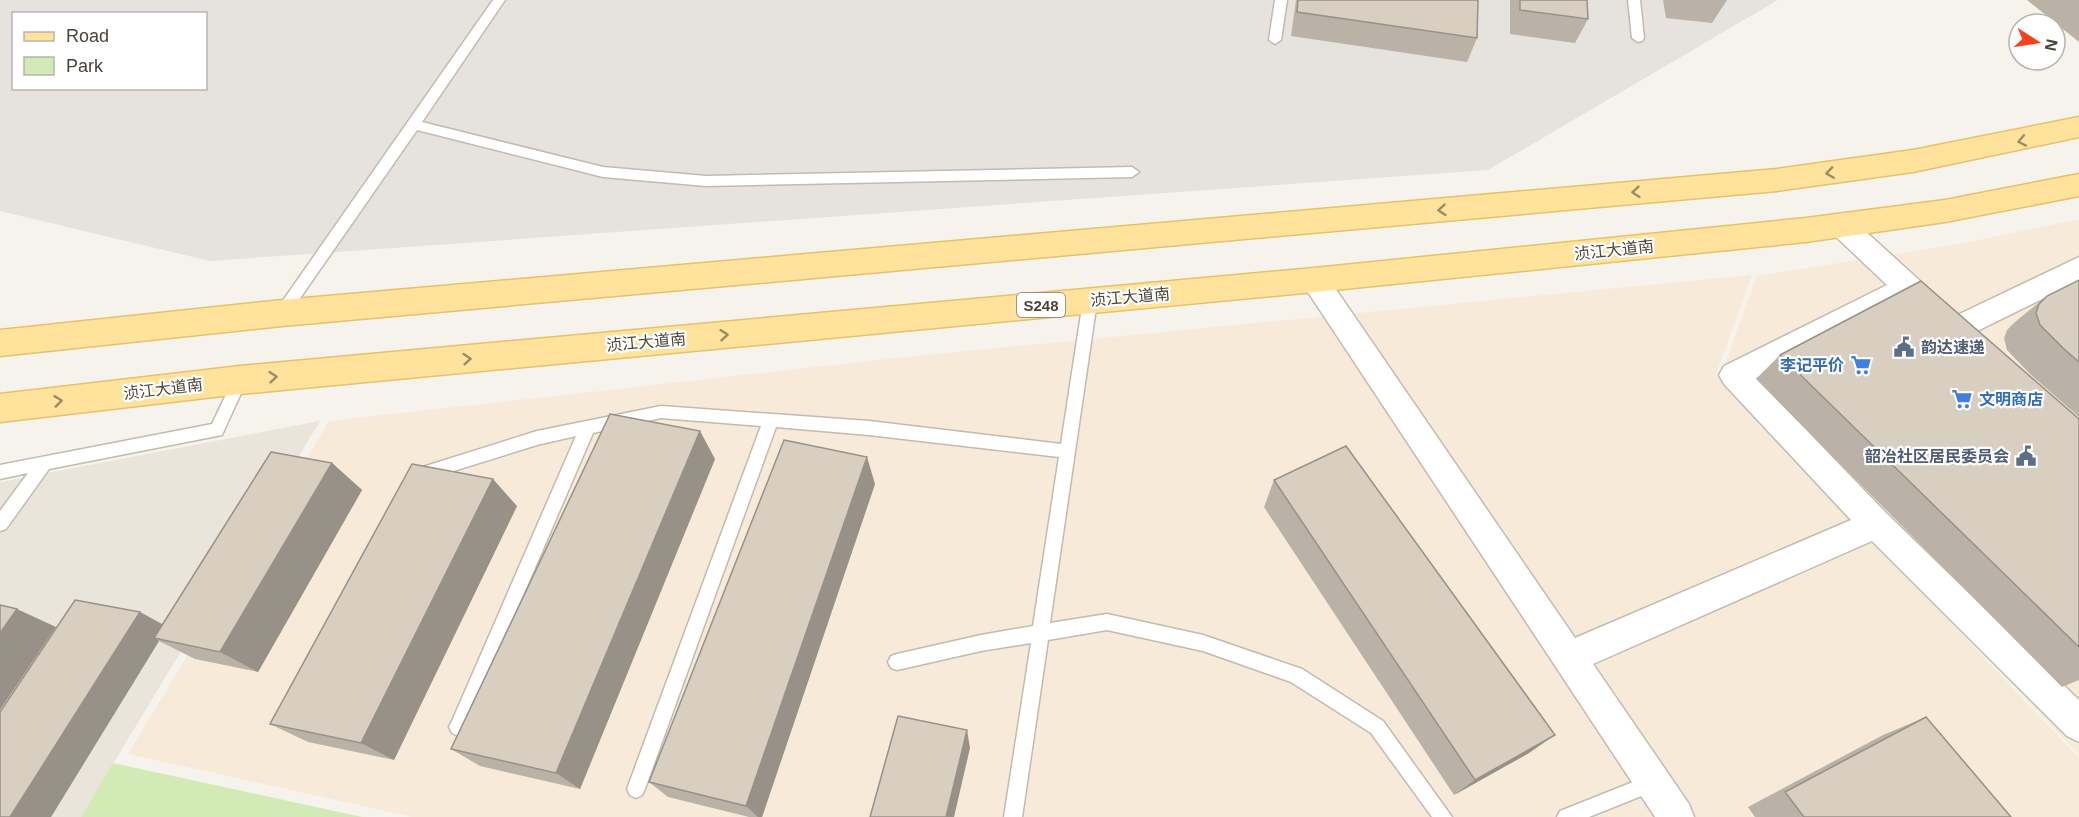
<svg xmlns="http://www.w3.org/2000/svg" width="2079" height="817" font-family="Arial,'Noto Sans SC',sans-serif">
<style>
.residential{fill:#eae5da}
.commercial{fill:#f7ead8}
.industrial{fill:#e6e2dd;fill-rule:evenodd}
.green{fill:#d2eab5}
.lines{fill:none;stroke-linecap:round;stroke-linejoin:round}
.service-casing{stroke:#c2bbae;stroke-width:3}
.minor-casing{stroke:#c2bbae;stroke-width:3}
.primary-casing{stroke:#e6c16a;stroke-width:3}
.service{fill:#fff;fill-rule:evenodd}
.minor{fill:#fff;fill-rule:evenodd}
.primary{fill:#ffe39c;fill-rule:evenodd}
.wall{fill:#bab2a6}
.shaded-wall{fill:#979187}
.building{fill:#d8cfc1;stroke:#979187;stroke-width:1.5}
.oneway{stroke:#9c8c66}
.labels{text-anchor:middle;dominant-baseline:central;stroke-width:4.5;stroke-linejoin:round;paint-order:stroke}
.shield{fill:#fff;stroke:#817c74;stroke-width:1.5}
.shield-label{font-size:15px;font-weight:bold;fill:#4b4439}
.street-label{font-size:16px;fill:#4b4439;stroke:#fff}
.service-label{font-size:16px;font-weight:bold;fill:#4e5e75;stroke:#fff;text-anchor:start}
.shop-label{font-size:16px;font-weight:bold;fill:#366cbe;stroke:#fff;text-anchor:end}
</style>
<rect width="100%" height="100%" fill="#f6f3ec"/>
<path class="residential" d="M320,421l-239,396h-81v-335z"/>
<path class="commercial" d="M2079,219v536l-358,-380 36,-99 208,-33z
M1752,275l-36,99 363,384v59h-1666l-285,-63 201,-333 586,-65z"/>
<path class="industrial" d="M0,0h1778l-290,170 -1278,91 -210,-50zM14,14h192v74h-192z"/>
<path class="green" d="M113,763l249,54h-281z"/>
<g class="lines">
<g class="service-casing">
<path id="service" d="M493,0h12l-83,122 181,45 103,9 426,-9 7,5 -7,5 -426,9 -103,-9 -186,-47 -130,187h-10l-2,-4 2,-4z
M1275,0h12l-6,40 -6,4 -6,-4z
M1628,0h12l4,38 -2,3 -4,1 -6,-4z
M1090,295l5,2 2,4 -47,322 57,-9 96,21 99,34 81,52 69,96h-20l-61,-84 -80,-51 -88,-31 -96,-21 -59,10 -26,177h-18l27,-174 -50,8 -84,19 -6,-2 -3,-6 3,-6 6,-2 84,-19 52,-9 26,-169 -190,-22 -93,-8 -131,362 -3,6 -6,3 -6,-3 -3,-6 134,-363 -100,-8 -68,15 -129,300 -6,3 -6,-3 -3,-6 3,-6 124,-285 -39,9 -119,37 -5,-2 -3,-5 3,-5 124,-39 124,-25 208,15 192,23 22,-143 2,-4z
M240,374l5,2 2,4 -25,55 -173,34 -43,60 -6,2v-20l28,-38 -28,6v-14l212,-41 23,-48z
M1653,774l6,3 3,6 -3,6 -70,28h-32l3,-6z"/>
</g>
<g class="minor-casing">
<path id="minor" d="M1842,216l10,3 79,72 4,8 -4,8c-11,4 -17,3 -26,-5l-149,76 131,136 192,186v42l-12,-6 -195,-195 -279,123 96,140 5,13h-39l-355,-537 4,-8 10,-3 10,3 251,366 276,-118 -127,-136 -5,-9 5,-9 163,-81 -55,-52 -4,-7 4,-7z
M2079,257v24l-114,56 -10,4 -10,-4 -4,-8 4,-8z"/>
</g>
<g class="primary-casing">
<path id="primary" d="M2079,117v20l-166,35 -136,19 -1495,135 -282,30v-26l282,-30 1495,-131 136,-19z
M2079,174v22l-134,26 -139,20 -492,50 -1074,102 -240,28v-28l240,-28 1074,-98 492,-50 139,-18z"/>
</g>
<use href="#service" class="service"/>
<use href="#minor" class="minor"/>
<use href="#primary" class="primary"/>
</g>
<path class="wall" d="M1296,0h182l-1,38 -10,24 -176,-26z
M1510,0h77l1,19 -13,24 -65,-9z
M1663,0h64l-15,23 -46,-5z
M2027,0h52v42z
M2079,280v137l-49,-43 -23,-24 -3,-12 3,-8 8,-8 32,-26z
M1780,355l299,64v261l-17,7 -306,-308z
M715,459l-135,330 -100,-23 -29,-17z
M332,463l30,27 -104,182 -63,-13 -36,-18 -108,176 89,-205 22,12z
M1274,480l255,273 -75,42 -190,-288z
M875,484l-113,333h-13l-81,-20 -19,-15z
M517,506l-123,254 -86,-18 -38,-18z
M1926,717l85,100h-256l-7,-10 135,-72z"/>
<path class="shaded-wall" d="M700,431l15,28 -135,330 -24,-16z
M867,457l8,27 -113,333h-4l-12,-11z
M332,463l30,27 -104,182 -38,-20z
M493,479l24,27 -123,254 -33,-17z
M17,609l39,18 -56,83v-77z
M140,612l27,15 -13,11 5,3 -108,176h-41z
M967,730l3,18 -16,69h-8z
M1555,735l-26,18 -75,42 21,-15z"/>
<path class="building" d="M1298,0h180l-1,38 -180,-26z
M1520,0h67l1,19 -68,-9z
M2079,280v82l-15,-13 -24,-24 -4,-12 3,-9 8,-8z
M1921,281l158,138v228l-299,-292z
M610,414l90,17 -144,342 -105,-24z
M784,440l83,17 -121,349 -97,-24z
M1346,446l209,289 -80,45 -201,-300z
M271,452l61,11 -112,189 -66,-14z
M412,464l81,15 -132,264 -91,-19z
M75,600l65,12 -130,205h-10v-105z
M0,605l17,4 -17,24z
M898,716l69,14 -21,87h-76z
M1926,717l85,100h-207l-19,-25z"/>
<defs><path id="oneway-chevron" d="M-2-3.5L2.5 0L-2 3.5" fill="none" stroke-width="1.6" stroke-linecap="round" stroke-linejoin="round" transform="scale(1.5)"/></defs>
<g class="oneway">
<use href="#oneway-chevron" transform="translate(2022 141) rotate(169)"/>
<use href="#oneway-chevron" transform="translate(1830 173) rotate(172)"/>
<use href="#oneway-chevron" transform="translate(1636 192) rotate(175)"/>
<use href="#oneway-chevron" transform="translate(1442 210) rotate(175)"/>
<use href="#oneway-chevron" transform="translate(724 335) rotate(-5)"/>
<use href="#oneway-chevron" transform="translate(467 359) rotate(-5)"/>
<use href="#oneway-chevron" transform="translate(273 377) rotate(-5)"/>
<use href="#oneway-chevron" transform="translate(58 401) rotate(-7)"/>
</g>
<defs>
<g id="civic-bare" transform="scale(1.62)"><path d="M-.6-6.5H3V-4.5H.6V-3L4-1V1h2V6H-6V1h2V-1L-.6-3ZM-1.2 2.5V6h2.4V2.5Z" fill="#5c6f8a" stroke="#fff" stroke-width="2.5" paint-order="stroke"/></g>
<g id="supermarket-bare" transform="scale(1.62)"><path d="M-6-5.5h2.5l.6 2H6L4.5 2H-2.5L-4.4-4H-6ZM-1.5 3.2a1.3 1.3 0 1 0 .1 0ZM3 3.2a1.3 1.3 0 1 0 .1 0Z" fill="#3f7fe0" stroke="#fff" stroke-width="2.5" paint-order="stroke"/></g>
</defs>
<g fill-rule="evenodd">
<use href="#civic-bare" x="1904" y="347"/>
<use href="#supermarket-bare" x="1861" y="365"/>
<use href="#supermarket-bare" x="1962" y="399"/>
<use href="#civic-bare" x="2026" y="456"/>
</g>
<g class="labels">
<rect class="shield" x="1017" y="293" width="48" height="24" rx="4.5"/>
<g class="shield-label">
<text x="1041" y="305">S248</text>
</g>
<g class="street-label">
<text transform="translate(1614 250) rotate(-6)">浈江大道南</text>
<text transform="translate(1130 297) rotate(-5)">浈江大道南</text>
<text transform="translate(646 342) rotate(-5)">浈江大道南</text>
<text transform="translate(163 389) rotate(-7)">浈江大道南</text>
</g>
<g class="service-label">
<text x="1921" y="347">韵达速递</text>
<text x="2009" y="456" text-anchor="end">韶冶社区居民委员会</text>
</g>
<g class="shop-label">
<text x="1844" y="365">李记平价</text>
<text x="1979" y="399" text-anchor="start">文明商店</text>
</g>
</g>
<rect x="12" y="12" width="195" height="78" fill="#ffffff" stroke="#b7b4b0" stroke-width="1.5"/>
<rect x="24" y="32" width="30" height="9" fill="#ffe39c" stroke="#b7b4b0" stroke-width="1.5"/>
<text x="66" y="42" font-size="18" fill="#4b4439">Road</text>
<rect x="24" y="57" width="30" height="18" fill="#d2eab5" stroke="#b7b4b0" stroke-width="1.5"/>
<text x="66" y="72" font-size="18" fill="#4b4439">Park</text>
<g transform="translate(2037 42) rotate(102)"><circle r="28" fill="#ffffff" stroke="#b7b4b0" stroke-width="1.5"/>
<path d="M0-4.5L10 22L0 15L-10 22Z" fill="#fc3f1d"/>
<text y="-9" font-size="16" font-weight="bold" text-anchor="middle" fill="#4b4439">N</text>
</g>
</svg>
